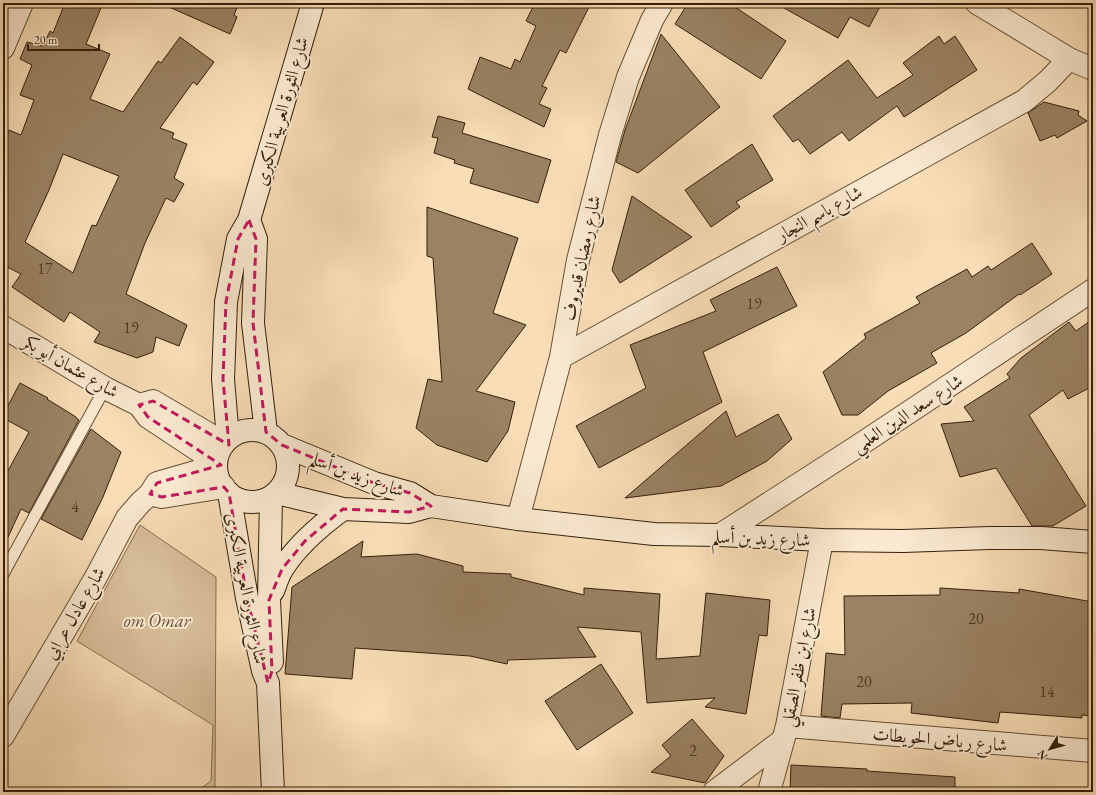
<svg xmlns="http://www.w3.org/2000/svg" width="1096" height="795" font-family="'EB Garamond',Amiri,serif">
<style>
.green{fill:#d7bd99;stroke:#866e52}
.building{fill:#9a8263;stroke:#341f0a;fill-rule:evenodd}
.lines{fill:none;stroke-linecap:round;stroke-linejoin:round}
.lane-casing{stroke:#654e35;stroke-width:13}
.street-casing{stroke:#654e35;stroke-width:24}
.secondary-casing{stroke:#341f0a;stroke-width:24}
.lane{stroke:#fae9d0;stroke-width:11}
.street{stroke:#fae9d0;stroke-width:22}
.secondary{stroke:#fae9d0;stroke-width:22}
.marked{fill:none;stroke:#c2185b;stroke-width:3;stroke-dasharray:8 5;stroke-linejoin:round}
.labels{text-anchor:middle;dominant-baseline:central;stroke-width:4;stroke-linejoin:round;paint-order:stroke}
.number-label{font-size:16px;fill:#4e3820}
.street-label{font-size:18px;fill:#341f0a;stroke:#fae9d0}
.park-label{font-size:18px;font-style:italic;fill:#654e35;stroke:#fae9d0}
</style>
<rect width="100%" height="100%" fill="#f8ddb6"/>
<filter id="stains"><feTurbulence type="fractalNoise" baseFrequency=".005" numOctaves="4"/><feColorMatrix values="0 0 0 0 .2 0 0 0 0 .09 0 0 0 0 .02 0 0 0 .5 -.17"/></filter>
<radialGradient id="worn" r=".72"><stop offset=".6" stop-color="#630" stop-opacity="0"/><stop offset="1" stop-color="#630" stop-opacity=".3"/></radialGradient>
<path class="green" d="M140,525l76,52 -1,215h-19l15,-11 2,-56 -136,-84z"/>
<path class="building" d="M65,3h24l12,5 -15,36 24,10 -20,45 33,13 35,-51 3,2 19,-26 34,25 -17,23 -4,-3 -33,46 14,5 -2,5 15,6 -13,34 10,6 -10,18 -8,-4 -21,45 -19,51 61,31 -8,21 -23,-9 -3,15 -16,6 -43,-16 6,-10 -30,-20 -6,10 -52,-35 9,-13 -18,-9v-119l6,-16 12,5 13,-35 -14,-5 12,-30 -12,-6 7,-17 16,4 7,-15 3,2zM63,154l56,22 -23,50 -4,-1 -19,48 -48,-31 24,-52z
M160,3h79l-5,12 3,2 -7,17z
M535,3h56l-25,50 -6,-3 -18,36 5,2 -8,16 12,5 -7,18 -76,-38 12,-32 31,12 4,-10 5,3 16,-36 -10,-5z
M688,3h41l57,38 -25,38 -86,-55z
M775,3h107l-13,24 -19,-10 -12,21z
M661,34l59,73 -82,66 -22,-11 9,-32z
M939,36l5,8 11,-8 22,34 -73,47 -7,-11 -48,35 -7,-9 -32,22 -12,-15 -5,3 -20,-26 75,-56 29,38 36,-23 -10,-12z
M1044,102l35,9 -1,4 9,6 -30,17 -2,-3 -15,6 -12,-28z
M438,116l27,7 -3,10 89,27 -13,43 -68,-20 4,-14 -20,-6 1,-3 -21,-7 4,-15 -6,-1z
M752,144l21,36 -37,22 4,5 -29,20 -26,-37z
M632,196l60,41 -72,46 -8,-13z
M427,207l91,31 -25,75 33,12 -50,66 39,11 -7,29 -21,31 -50,-17 -21,-17 12,-49 14,3 -9,-124 -6,-2z
M1032,243l20,31 -32,21 -1,-1 -53,39 -35,20 6,10 -49,28 -30,24h-16l-19,-43 43,-34 -2,-4 56,-31 -4,-6 51,-28 5,8 16,-11 3,4z
M777,267l20,39 -94,46 19,50 -123,66 -23,-42 70,-38 -16,-43 86,-34 -6,-11z
M1093,319v67l-25,13 -5,-9 -34,25 57,91 -33,20h-21l-36,-58 -36,9 -19,-53 33,-3 -10,-14 46,-29 -3,-4 14,-16 48,-36 7,9z
M20,383l28,15 -1,1 29,18v1l3,2 -50,93 -8,-4 -18,39v-68l26,-48 -26,-14v-3z
M726,411l10,26 42,-23 14,25 -25,22 -46,25 -96,12z
M91,429l30,23 -18,45 -21,43 -41,-21z
M363,541l-2,16 56,-3 46,12v6l48,2v3l73,18v-7l76,6 -4,65 44,-3 6,-63 64,7 -3,36 -8,-1 -13,79 -41,-7 10,-9 -68,5 -6,-71 -64,-5 19,30 -88,3 -1,4 -37,-8 -115,-8 -3,31 -67,-5 7,-87z
M940,588l79,5v-4l74,13v114l-11,-1v3l-82,-6 -2,11 -87,-10 1,-10 -70,1 -2,14 -19,-2 5,-63 19,2 -1,-59 96,-1z
M601,664l32,49 -56,37 -32,-49z
M692,719l32,37 -19,27 -54,-11 20,-16 -9,-11z
M791,765l76,4v2l88,6v15h-165z"/>
<g class="lines">
<g class="lane-casing">
<path id="lane" d="M3,574l102,-186"/>
</g>
<g class="street-casing">
<path id="street" d="M977,3l92,56 24,10
M3,48l19,-45
M3,327l102,61 34,17 9,12 68,45
M561,357l463,-256 24,-20 21,-22
M139,405l14,-4 71,42
M150,494l12,3 62,-10
M518,519l43,-162 17,-97 32,-125 18,-58 24,-57 10,-17
M720,535l138,-89 235,-156
M787,726l306,25
M3,736l93,-159 31,-59 14,-16 9,-8 7,-11 59,-17
M714,792l69,-52
M769,792l18,-66 35,-186"/>
</g>
<g class="secondary-casing">
<path id="secondary" d="M249,220l7,19 -3,84 13,109
M216 466a36 36 0 1 1 72 0a36 36 0 1 1-72 0Z
M228,439l-5,-60 3,-77 12,-63 11,-19 64,-217
M282,445l92,38 36,10 21,13 87,13 136,15 66,1 102,5 81,1 86,-3h52l52,4
M229,493l18,105 16,73 5,12 5,109
M277,493l66,16 66,3 22,-6
M271,497l-2,103 3,62
M273,591c3,-7 5,-16 10,-23 15,-24 38,-43 60,-59"/>
</g>
<use href="#lane" class="lane"/>
<use href="#street" class="street"/>
<use href="#secondary" class="secondary"/>
</g>
<path class="marked" d="M249,220l7,19 -3,84 13,109 16,13 92,38 36,10 21,13 -22,6 -66,-3 -38,32 -23,28 -13,31 3,71 -4,12 -21,-85 -18,-105 -5,-6 -62,10 -12,-3 7,-11 64,-18 -73,-48 -9,-12 14,-4 76,44 -6,-66 3,-77 12,-63z"/>
<g class="labels">
<g class="number-label">
<text x="45" y="268">17</text>
<text x="754" y="303">19</text>
<text x="131" y="327">19</text>
<text x="75" y="506">4</text>
<text x="976" y="618">20</text>
<text x="864" y="681">20</text>
<text x="1047" y="691">14</text>
<text x="693" y="750">2</text>
</g>
<g class="street-label">
<text transform="translate(281 111) rotate(-74)">شارع الثورة العربية الكبرى</text>
<text transform="translate(819 213) rotate(-29)">شارع باسم النجار</text>
<text transform="translate(581 258) rotate(-78)">شارع رمضان قديروف</text>
<text transform="translate(71 366) rotate(30)">شارع عثمان أبو بكر</text>
<text transform="translate(907 413) rotate(-33)">شارع سعد الدين العلمي</text>
<text transform="translate(357 474) rotate(20)">شارع زيد بن أسلم</text>
<text transform="translate(761 538) rotate(2)">شارع زيد بن أسلم</text>
<text transform="translate(247 588) rotate(79)">شارع الثورة العربية الكبرى</text>
<text transform="translate(74 613) rotate(-60)">شارع عادل عرابي</text>
<text transform="translate(798 667) rotate(-79)">شارع ابن ظفر الصقلي</text>
<text transform="translate(940 739) rotate(5)">شارع رياض الحويطات</text>
</g>
<g class="park-label">
<text x="157" y="620">om Omar</text>
</g>
</g>
<rect width="1096" height="795" fill="none" stroke="#f8ddb6" stroke-width="16"/>
<rect x="4" y="4" width="1088" height="787" fill="none" stroke="#341f0a" stroke-width="2"/>
<rect x="8" y="8" width="1080" height="779" fill="none" stroke="#341f0a"/>
<g transform="translate(1050 749) rotate(233)" stroke="#fae9d0" stroke-width="3" paint-order="stroke">
<path d="M0-3L7 15L0 10L-7 15Z" fill="#341f0a"/>
<text y="-6" font-size="11" font-weight="bold" text-anchor="middle" fill="#341f0a">N</text>
</g>
<path d="M28 44v6h71v-6" fill="none" stroke="#341f0a" stroke-width="2"/>
<text x="34" y="44" font-size="12" fill="#341f0a" stroke="#fae9d0" stroke-width="3" paint-order="stroke">20 m</text>
<rect width="100%" height="100%" filter="url(#stains)"/>
<rect width="100%" height="100%" fill="url(#worn)"/>
</svg>
